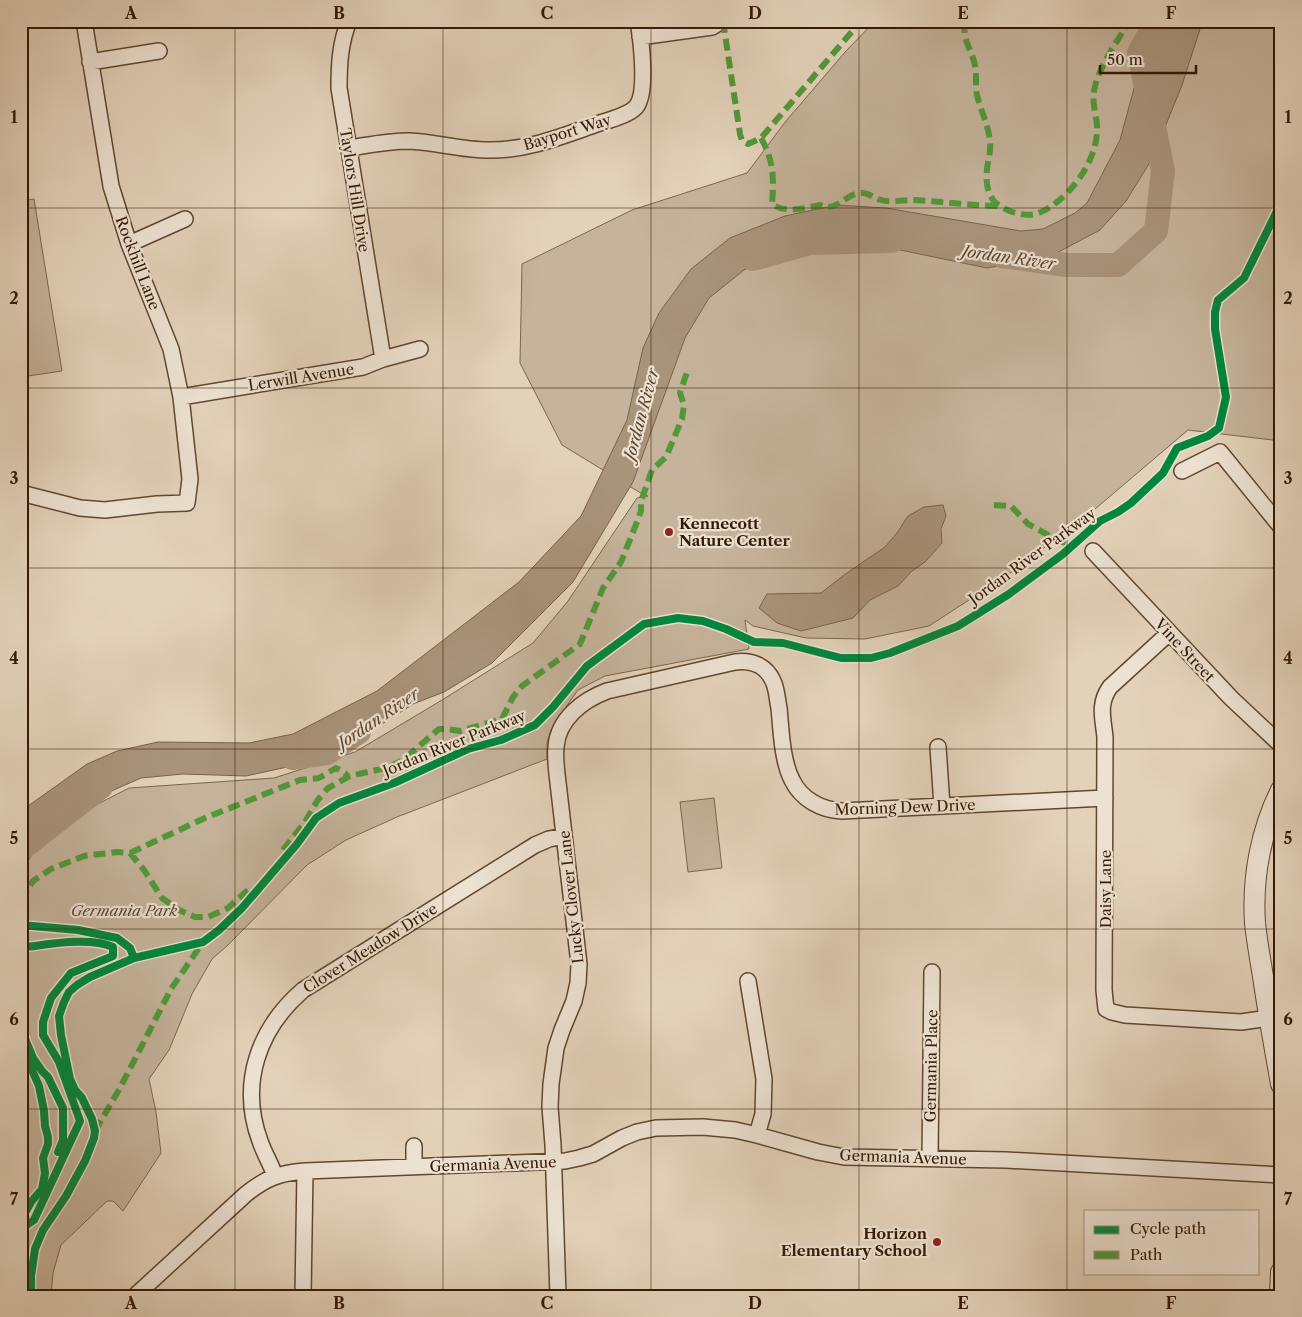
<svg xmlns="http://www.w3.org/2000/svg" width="1302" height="1317" font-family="'Libre Caslon Text',serif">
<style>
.green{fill:#c5b39b;stroke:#7c664e}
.water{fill:#a8937b;stroke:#7a624b}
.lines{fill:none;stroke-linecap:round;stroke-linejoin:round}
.river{stroke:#a8937b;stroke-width:24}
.minor-casing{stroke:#604730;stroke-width:18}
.tertiary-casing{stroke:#604730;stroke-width:22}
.minor{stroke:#ede2d2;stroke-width:15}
.tertiary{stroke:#ede2d2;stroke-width:20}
.quiet{stroke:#519939;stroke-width:6;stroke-dasharray:12 6;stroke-linecap:butt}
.cycleway-casing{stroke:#ede2d2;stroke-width:11}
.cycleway{stroke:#00873e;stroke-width:8}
.grid{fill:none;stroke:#341902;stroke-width:1;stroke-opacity:0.55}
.poi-dot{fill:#8f2418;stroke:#ede2d2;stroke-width:2}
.labels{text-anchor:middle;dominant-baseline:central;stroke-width:4.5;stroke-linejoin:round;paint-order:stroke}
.street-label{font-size:15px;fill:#341902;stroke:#ede2d2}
.poi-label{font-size:15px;font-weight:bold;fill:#341902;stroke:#ede2d2;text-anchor:start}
.park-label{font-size:15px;font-style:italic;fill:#604730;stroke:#ede2d2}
.water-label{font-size:16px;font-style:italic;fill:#5d442c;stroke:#ede2d2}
.neatline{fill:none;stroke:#341902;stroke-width:2}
.grid-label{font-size:16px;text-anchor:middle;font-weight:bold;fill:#341902}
</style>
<rect width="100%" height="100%" fill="#e3d2ba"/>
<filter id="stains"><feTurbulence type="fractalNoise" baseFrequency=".004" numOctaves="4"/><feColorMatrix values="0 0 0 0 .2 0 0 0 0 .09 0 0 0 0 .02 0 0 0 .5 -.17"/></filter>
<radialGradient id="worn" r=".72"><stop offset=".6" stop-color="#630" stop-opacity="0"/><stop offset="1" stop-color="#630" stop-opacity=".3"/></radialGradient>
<path class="green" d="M875,21h406v420l-93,-11 -93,79 -80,61 -86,56 -64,13 -59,-1 -53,-12 -8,-6 4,29 -144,27 -27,14 -17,24 -10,16 -4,13v16l-150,58 -51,23 -39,25 -79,80 -16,14 -20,35 -23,56 -20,29 7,33 5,41 -38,58 -10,-10h-6l-46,44 -8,28 -2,23h-30v-424l12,-19 59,-46 37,-19 145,-10 81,-26 87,-52 91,-57 35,-42 69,-103 11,-2 -9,-4 -77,-47 -42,-82 2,-99 110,-54 115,-37 39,-52 60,-70z
M34,199l28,172 -41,6v-176z
M714,798l8,70 -34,4 -8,-70z"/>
<path class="water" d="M1162,21h41l-3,8 -18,56 -30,74 -26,42 -26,29 -51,27 -62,11 -135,-28 -65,9 -43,21 -35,28 -24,40 -52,144 -60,100 -81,81 -48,29 -31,12 -48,31 -73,31 -46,10 -63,-2 -42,4 -68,30 -52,47v-44l66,-47 30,-13 41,-9 91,1 44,-9 84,-43 142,-109 62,-66 46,-96 16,-72 16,-35 32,-44 39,-31 55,-22 52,-11 49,3 135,23 22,-2 32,-16 12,-10 33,-63 16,-59z
M943,505l3,11 -5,13 1,14 -17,19 -14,10 -13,14 -28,14 -17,18 -52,13 -24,-8 -18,-15 8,-14 54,-1 23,-18 41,-28 12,-14 11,-17 16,-9z"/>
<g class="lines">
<path class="river" d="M1002,256l64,9h52l38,-34 7,-60 -24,-118 18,-32
M753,259l57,-16 82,-2
M292,758l35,-5 32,-21
M21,849l80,-62"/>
<g class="minor-casing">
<path id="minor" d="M349,21c-9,22 -10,44 -10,67l44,271
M640,37l72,-10 10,-6
M90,62l69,-11
M349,148c20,-3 39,-7 60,-7 26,1 52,9 79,9 37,1 72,-13 106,-25 11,-4 34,-9 42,-18 12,-14 5,-68 2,-86
M129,244l56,-25
M181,397l182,-30 20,-8 37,-10
M1182,471l38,-19 61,75
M21,493l59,15 25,2 52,-6 30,-1 3,-24 -9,-82 -10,-48 -42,-105 -18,-58 -27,-165
M1093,551l138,147 50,47
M1169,633l-59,54c-12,17 -7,31 -5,50l-1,253 2,19 6,3 13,3 116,7 28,-4
M938,747l4,59
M748,981l16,98 -1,35 -6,21
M414,1146v21
M930,1159l2,-187
M275,1176c-4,-12 -11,-23 -15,-35 -21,-57 -2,-112 43,-151l232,-145 14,-6 15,-3
M135,1296l111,-102c20,-16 33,-21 59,-23l260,-10 14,-3 14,-4 29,-16 15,-6 19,-4 47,-1 32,3 22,5 61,17 26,5 162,3 275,15
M303,1296l2,-125
M558,1296l-5,-151 -3,-38 1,-23 5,-36 6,-18 12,-29 4,-18 1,-19 -22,-190c-1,-9 -2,-18 -1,-27 2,-28 27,-47 51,-56l128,-29c16,-2 31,3 38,19 4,8 4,18 6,27 2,21 3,53 13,72 9,19 29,30 50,31l263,-13"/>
</g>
<g class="tertiary-casing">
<path id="tertiary" d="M1281,790c-20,40 -29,87 -26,133 2,20 6,40 9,60 5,34 11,67 17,101
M1280,1296l1,-24"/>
</g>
<use href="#minor" class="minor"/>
<use href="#tertiary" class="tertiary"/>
<path class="quiet" d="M723,21l17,113 2,7 6,3 13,-6 100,-117
M965,21c-3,19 6,27 10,44 2,10 0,20 2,30 5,21 17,40 12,62 -3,14 -5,32 5,44 9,10 29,16 42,13 6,-2 12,-5 17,-9 24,-17 46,-50 44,-80 -1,-11 -5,-22 -3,-34 4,-23 23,-50 36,-70
M761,138c13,23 13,41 11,66 14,10 33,4 48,1 18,8 25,-13 43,-12 6,0 12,6 18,7 8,3 22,0 31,0 30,1 59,6 89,6
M994,505l17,1 17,18 31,17 13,4
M283,850l22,-28 12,-21 11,-13 22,-12 40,-9 14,-8 35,-30h7l14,2 42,-12 11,-22 9,-11 58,-42 23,-56 18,-26 16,-40 4,-11v-10l11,-31 14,-13 16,-38 2,-14 -4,-12 7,-21
M130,853l75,-35 95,-38 19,-2 17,-10 9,5 3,4
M21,901l12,-20 18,-12 33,-13 33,-4 13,1 14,17 18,28 17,12 16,7h13l20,-9 22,-20
M95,1131l25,-43 51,-99 32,-47"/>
<g class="cycleway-casing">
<path id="cycleway" d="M21,925l57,5 39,8 13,10 4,10
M21,951l5,-4c25,-3 63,-10 87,0v9l-42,17 -20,25 -8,24v13l16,27 21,59 -46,99 -13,9
M21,1029l12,29 9,13 6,6 15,31v32l-5,12
M21,1053l11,17 7,16 5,25 1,15 3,11v7l-5,14 2,15 -3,16 -11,13 -10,18
M31,1296v-20l4,-27 8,-19 23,-34 19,-35 9,-23 1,-7 -3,-12 -10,-21 -7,-8 -5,-11 -9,-44 -2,-19 5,-14 5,-10 8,-7 13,-8 44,-19 69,-16 16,-12 23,-22 55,-64 19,-26 23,-15 55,-20 74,-34 33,-9 34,-15 18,-18 34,-41 57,-42 34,-6 25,3 23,8 28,13 29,1 58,15h30l19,-5 68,-27 51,-32 54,-40 37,-33 18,-9 13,-9 32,-30 14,-25 31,-12 11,-8 7,-31 -11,-68v-17l3,-12 26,-22 37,-75"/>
</g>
<use href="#cycleway" class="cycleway"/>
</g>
<path class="grid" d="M235,21v1275M443,21v1275M651,21v1275M859,21v1275M1067,21v1275M21,208h1260M21,388h1260M21,568h1260M21,749h1260M21,929h1260M21,1109h1260"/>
<g class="poi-dot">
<circle cx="669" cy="532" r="5"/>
<circle cx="937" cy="1242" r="5"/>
</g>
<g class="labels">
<g class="street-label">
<text transform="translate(567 132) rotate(-17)">Bayport Way</text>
<text transform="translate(355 190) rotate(81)">Taylors Hill Drive</text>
<text transform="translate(138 263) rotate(69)">Rockhill Lane</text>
<text transform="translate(301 377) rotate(-9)">Lerwill Avenue</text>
<text transform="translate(1032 556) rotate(-36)">Jordan River Parkway</text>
<text transform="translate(1185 650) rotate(47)">Vine Street</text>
<text transform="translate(454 743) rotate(-22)">Jordan River Parkway</text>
<text transform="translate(905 807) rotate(-2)">Morning Dew Drive</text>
<text transform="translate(1105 889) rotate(-90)">Daisy Lane</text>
<text transform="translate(571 897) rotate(-96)">Lucky Clover Lane</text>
<text transform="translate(370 948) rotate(-32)">Clover Meadow Drive</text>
<text transform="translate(931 1066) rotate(-89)">Germania Place</text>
<text transform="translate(903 1157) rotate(2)">Germania Avenue</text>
<text transform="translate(493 1164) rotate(-2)">Germania Avenue</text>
</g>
<g class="poi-label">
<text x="679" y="523">Kennecott<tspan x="679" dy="17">Nature Center</tspan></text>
<text x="927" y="1233" text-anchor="end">Horizon<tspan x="927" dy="17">Elementary School</tspan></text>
</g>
<g class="park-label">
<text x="124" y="910">Germania Park</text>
</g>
<g class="water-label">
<text transform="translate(1009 257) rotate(8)">Jordan River</text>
<text transform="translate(641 414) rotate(-75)">Jordan River</text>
<text transform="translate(378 718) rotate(-34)">Jordan River</text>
</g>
</g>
<rect width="1302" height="1317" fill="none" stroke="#e3d2ba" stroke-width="55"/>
<rect x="1084" y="1210" width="175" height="65" fill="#ede2d2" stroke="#a3927f"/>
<rect x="1094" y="1226" width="25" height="8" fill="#00873e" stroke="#a3927f"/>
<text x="1130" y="1234" font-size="15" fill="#341902">Cycle path</text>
<rect x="1094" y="1251" width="25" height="8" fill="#519939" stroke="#a3927f"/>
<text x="1130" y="1260" font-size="15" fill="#341902">Path</text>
<path d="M1100 65v8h96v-8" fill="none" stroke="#341902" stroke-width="2.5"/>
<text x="1107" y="65" font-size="15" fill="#341902" stroke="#ede2d2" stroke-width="4" paint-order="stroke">50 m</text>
<rect x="28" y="28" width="1246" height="1262" class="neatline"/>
<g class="grid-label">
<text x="131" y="19">A</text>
<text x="339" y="19">B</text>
<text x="547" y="19">C</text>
<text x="755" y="19">D</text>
<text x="963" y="19">E</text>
<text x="1171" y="19">F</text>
<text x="14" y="123">1</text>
<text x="1288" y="123">1</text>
<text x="14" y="304">2</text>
<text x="1288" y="304">2</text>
<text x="14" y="484">3</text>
<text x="1288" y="484">3</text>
<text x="14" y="664">4</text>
<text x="1288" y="664">4</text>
<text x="14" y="844">5</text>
<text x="1288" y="844">5</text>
<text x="14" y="1025">6</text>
<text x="1288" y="1025">6</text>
<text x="14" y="1205">7</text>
<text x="1288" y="1205">7</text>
<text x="131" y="1309">A</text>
<text x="339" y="1309">B</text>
<text x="547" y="1309">C</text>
<text x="755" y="1309">D</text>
<text x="963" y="1309">E</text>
<text x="1171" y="1309">F</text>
</g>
<rect width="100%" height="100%" filter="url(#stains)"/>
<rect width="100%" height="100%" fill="url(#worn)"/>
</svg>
